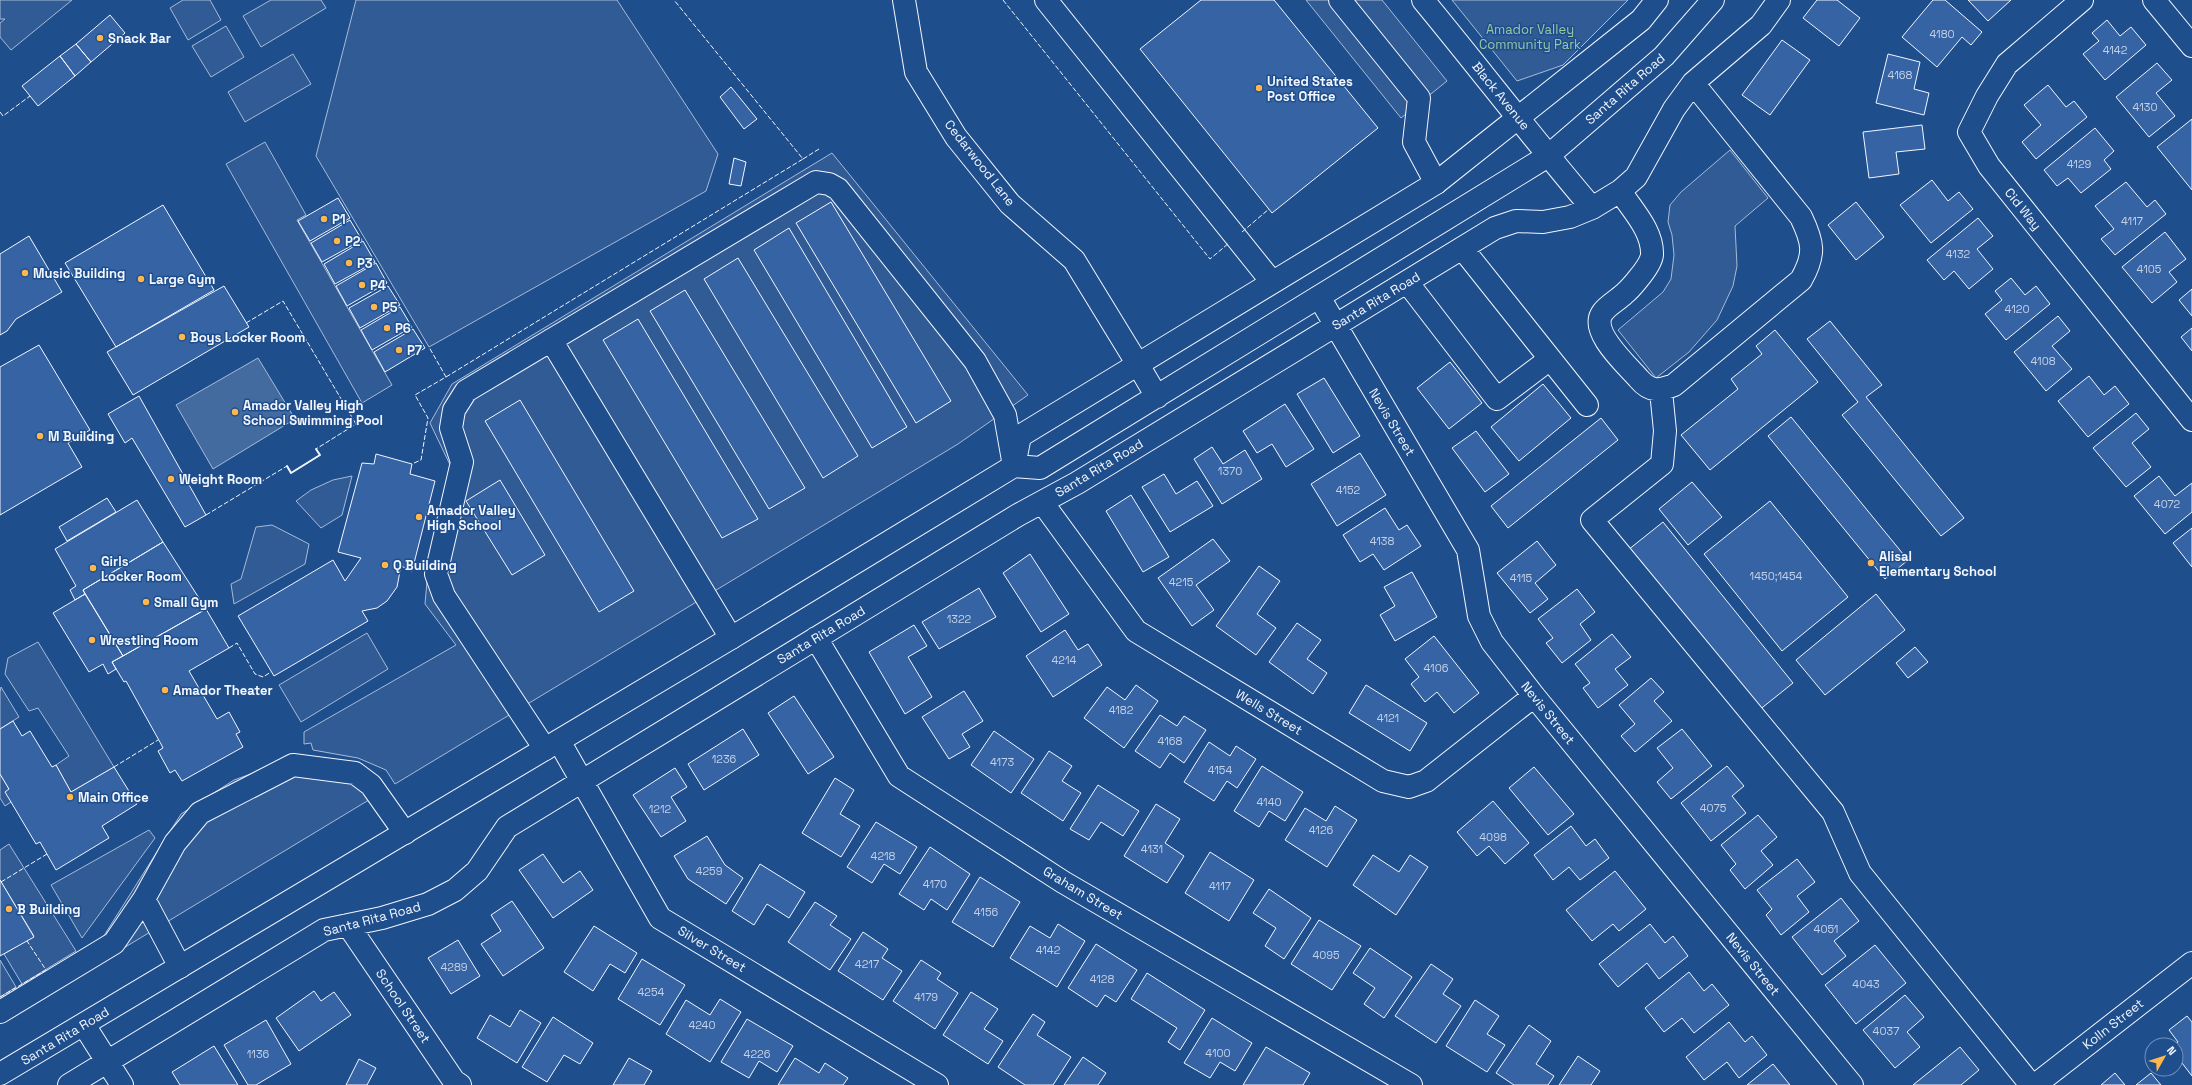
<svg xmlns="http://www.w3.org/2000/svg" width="2192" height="1085" font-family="'Space Grotesk',sans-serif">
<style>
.built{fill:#305b95;stroke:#a8bbd7}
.water{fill:#446ba0;stroke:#a8bbd7}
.building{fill:#3563a3;stroke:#f2f6ff}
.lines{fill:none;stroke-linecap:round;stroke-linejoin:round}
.minor-casing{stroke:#f2f6ff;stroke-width:24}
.major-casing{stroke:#f2f6ff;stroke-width:24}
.minor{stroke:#1f4e8c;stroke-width:22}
.major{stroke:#1f4e8c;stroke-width:22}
.fence{stroke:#f2f6ff;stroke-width:1;stroke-dasharray:5 2;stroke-linecap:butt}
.wall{stroke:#f2f6ff;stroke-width:2}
.poi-dot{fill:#ffb74d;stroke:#1f4e8c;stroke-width:1.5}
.labels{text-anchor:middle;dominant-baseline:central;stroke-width:3;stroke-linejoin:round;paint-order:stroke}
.number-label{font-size:11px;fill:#c3d1e8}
.park-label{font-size:13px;fill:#97c8a6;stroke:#1f4e8c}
.poi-label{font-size:13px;font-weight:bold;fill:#f2f6ff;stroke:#1f4e8c;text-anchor:start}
.street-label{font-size:13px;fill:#f2f6ff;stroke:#1f4e8c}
</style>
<rect width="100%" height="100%" fill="#1f4e8c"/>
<path class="built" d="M0,0h72l-61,50 -11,-13v-14l5,-4h-5z
M183,0h27l11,20 -33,20 -18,-32z
M271,0h50l5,8 -65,39 -18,-31z
M356,0h261l101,154 -12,37 -277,156 -113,-191z
M1306,0h76l65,81 -46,37z
M1452,0h176l-65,65 -46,16z
M226,26l18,31 -33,20 -19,-31z
M293,54l18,30 -66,38 -17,-30z
M265,142l41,73 -9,5 95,165 -30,18 -136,-239z
M1730,150l38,48 -33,28 2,40 -4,20 -16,34 -28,32 -33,26 -38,-48 45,-38 8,-13 3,-24 -2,-20 -4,-13 2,-17 11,-13z
M832,153l196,242 -70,49 -563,340 -9,-14 -28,-12 -45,-8 -2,-7 -7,1v-12l152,-87 -31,-41 4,-45 23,-90 -22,-46 22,-39z
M352,476l-10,39 -21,13 -25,-27 15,-11 22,-10z
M272,525l37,19 -4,20 -71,40 -3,-20 10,-5 15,-52z
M367,633l21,36 -87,53 -22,-37z
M38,642l76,125 -43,25 -15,-27 13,-9 -31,-48 -9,3 -24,-37 3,-16z
M1,687l18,30 -19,12v-37z
M301,756l40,5 46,28 -308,186 102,-161 53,-34z
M0,774l9,15 2,13 -6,4 -5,-8z
M149,830l6,8 -73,100 -31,-53z
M9,844l67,107 -54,33 -18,-30 30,-18 -34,-56v-30z
M0,960l16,27 -16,10z"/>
<path class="water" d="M258,358l37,61 -82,50 -37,-64z"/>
<path class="building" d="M1201,0h73l104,128 -106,85 -132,-164z
M1817,0h20l23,18 -21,28 -36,-28z
M1933,0h12l37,32 -11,13 -9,-8 -25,30 -35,-30z
M1968,0h43l-23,21z
M110,15l15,18 -34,29 -15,-18z
M2107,20l13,16 11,-9 15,18 -41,35 -22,-26 16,-13 -7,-8z
M1782,40l28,20 -40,55 -28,-20z
M76,44l15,18 -16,14 -15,-20z
M1888,54l32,8 -6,27 15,4 -5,22 -48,-12z
M60,56l15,20 -37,30 -16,-20z
M2157,63l15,17 -16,13 19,23 -26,21 -33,-40z
M2048,85l18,22 8,-6 13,16 -51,42 -14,-17 19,-17 -17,-20z
M731,87l26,32 -13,10 -24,-32z
M2192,119v71l-35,-43z
M1922,125l3,24 -29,3 3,22 -30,4 -6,-46z
M2095,128l19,23 -10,9 7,9 -30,24 -13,-15 -11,8 -13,-16z
M734,158l12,4 -5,24 -12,-2z
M1932,180l16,21 11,-9 14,17 -42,34 -31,-38z
M2126,182l21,25 8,-7 11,14 -51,41 -14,-16 13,-10 -19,-23z
M338,198l12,20 -40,23 -12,-20z
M831,202l120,199 -35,22 -120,-200z
M1856,202l28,35 -28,23 -28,-35z
M163,205l51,85 -98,57 -51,-84z
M1978,218l15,18 -16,13 16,20 -24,20 -15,-18 -10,9 -17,-20z
M350,220l12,20 -40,22 -11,-19z
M789,228l118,199 -35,21 -118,-198z
M2165,232l21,27 -17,13 8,10 -25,21 -30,-36z
M29,236l33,56 -46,27 -9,12 -7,4v-81z
M363,241l12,21 -40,22 -11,-20z
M738,258l120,198 -35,22 -119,-199z
M376,263l11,20 -40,23 -11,-20z
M2011,278l14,17 11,-9 14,18 -44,36 -21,-26 17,-14 -7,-9z
M224,286l25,41 -116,68 -26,-43z
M388,286l12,19 -40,23 -11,-20z
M2192,289v27l-13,-16z
M685,290l120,198 -36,21 -119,-198z
M400,307l12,20 -40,23 -11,-20z
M2058,316l12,15 -18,15 20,23 -26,22 -32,-39z
M638,319l120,200 -36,19 -119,-198z
M1830,321l52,64 -16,12 98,121 -23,18 -99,-121 16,-13 -51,-63z
M2192,328v23l-11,-14z
M413,329l12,19 -40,24 -11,-20z
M1775,330l43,52 -108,88 -29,-35 57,-46 -7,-10 31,-25 -6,-8z
M39,345l51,85 -22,13 14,24 -82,48v-148z
M1450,362l32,41 -33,26 -32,-41z
M2089,376l15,19 11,-9 14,18 -41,33 -30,-36z
M1324,378l36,58 -27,17 -36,-59z
M1543,384l28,34 -52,43 -28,-34z
M139,396l67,119 -21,12 -53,-89 -7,5 -17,-29z
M520,400l114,191 -35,21 -114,-191z
M1285,404l29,45 -28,18 -14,-23 -15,9 -14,-22z
M2136,413l13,16 -17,14 19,24 -25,20 -33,-39z
M1791,417l117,143 -23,19 -117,-143z
M1601,418l17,22 -110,88 -17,-22z
M1476,431l33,43 -24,18 -33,-44z
M1212,447l11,17 22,-14 17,29 -40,25 -28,-45z
M1360,453l26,42 -49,31 -26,-42z
M376,454l36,10 -2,10 25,7 -23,90 -11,-5 -4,21 -10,14 -10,7 -15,3 6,10 -94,55 -36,-60 95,-56 12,21 16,-23 -23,-6 24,-89 12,1z
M1164,474l12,20 21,-13 16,25 -43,26 -28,-45z
M2159,476l16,20 17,-13v29l-27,22 -31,-38z
M500,480l45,75 -33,20 -46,-74z
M1692,482l30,35 -34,28 -29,-36z
M1131,495l38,62 -26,15 -37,-61z
M107,498l9,14 -49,29 -8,-14z
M137,500l26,42 -80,48 2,4 -10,6 -5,-10 6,-4 -21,-37z
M1770,501l78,96 -66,54 -78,-97z
M1385,508l14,22 8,-5 14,21 -37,24 -11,-16 -13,8 -17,-27z
M1663,522l130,161 -35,28 -130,-161z
M2192,528v39l-19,-24z
M1213,539l17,22 -34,24 18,25 -22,16 -34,-48z
M1537,541l19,24 -21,18 13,16 -18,14 -33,-40z
M163,542l43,67 -83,47 -40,-66z
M1030,554l39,60 -28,18 -38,-59z
M1259,566l21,15 -23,33 19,14 -20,27 -40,-29z
M1412,572l25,45 -42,24 -15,-26 15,-9 -11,-19z
M979,588l17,29 -57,32 -17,-27z
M1577,589l18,23 -15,12 11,16 -29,23 -16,-20 7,-5 -15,-19z
M85,594l38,62 -11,6 4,7 -8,5 -5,-10 -14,8 -36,-59z
M1876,594l29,36 -80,65 -29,-35z
M206,609l23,39 -40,23 28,48 12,-7 11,20 -4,2 7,13 -61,34 -7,-11 -5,3 -12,-22 5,-3 -2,-4 -35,-63 -2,1 -12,-20z
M1297,623l24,17 -14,19 20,14 -14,21 -44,-32z
M914,625l13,21 -19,11 24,40 -27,17 -36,-62z
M1065,630l13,20 10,-6 14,21 -49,32 -27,-41z
M1612,634l19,23 -16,12 13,16 -30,23 -15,-20 7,-5 -15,-19z
M1434,636l45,57 -25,20 -17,-21 -12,10 -14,-18 8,-7 -14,-18z
M1915,647l13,15 -20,16 -12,-15z
M1651,678l13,14 -10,9 18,20 -37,31 -14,-16 14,-12 -16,-19z
M1136,685l22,16 -34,47 -40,-30 23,-31 18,13z
M1366,685l61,38 -17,28 -61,-38z
M964,691l19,30 -21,13 8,13 -21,12 -27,-42z
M794,696l40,61 -26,17 -40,-61z
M1160,715l17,11 7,-10 22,14 -22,33 -14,-10 -10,15 -25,-17z
M13,721l9,15 8,-5 22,36 4,-2 15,27 43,-25 23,37 -35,22 7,12 -53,32 -16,-28 -4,2 -31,-52 4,-3 -9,-15v-45z
M743,729l16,26 -55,35 -16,-26z
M1682,729l30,37 -41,33 -14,-17 16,-14 -16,-20z
M994,731l40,28 -23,34 -40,-28z
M1209,742l21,14 6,-10 20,13 -19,29 -10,-7 -13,20 -30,-19z
M1049,751l23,15 -10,15 19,12 -18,28 -42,-28z
M1262,766l41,26 -18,29 -16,-10 -10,16 -25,-16z
M1727,766l17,20 -12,10 14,17 -35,28 -30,-38z
M1534,767l40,47 -26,21 -39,-47z
M675,768l12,19 -16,10 15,24 -25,16 -28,-42z
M835,778l19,12 -14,24 20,12 -19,31 -39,-24z
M1098,785l41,26 -16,25 -22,-14 -12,18 -19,-11z
M1493,801l36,42 -24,21 -16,-18 -12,10 -20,-24z
M1156,804l24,15 -15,24 19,13 -17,27 -43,-27z
M1335,806l22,14 -30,47 -42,-27 20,-32 21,13z
M1758,815l19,22 -16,14 12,14 -28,24 -15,-19 6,-6 -15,-19z
M876,822l41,25 -17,27 -16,-10 -12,19 -25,-16z
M1571,826l15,20 9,-7 14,19 -29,22 -11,-13 -16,13 -19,-25z
M707,836l18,29 18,13 -17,26 -38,-25 -14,-23z
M930,847l40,27 -23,36 -16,-11 -7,11 -25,-16z
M1210,852l44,28 -25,41 -44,-28z
M543,854l20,29 17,-12 13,19 -40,28 -34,-48z
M1373,855l26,17 11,-17 18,12 -32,48 -43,-30z
M1797,859l18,23 -18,14 12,16 -28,23 -15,-20 6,-6 -15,-19z
M760,864l45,28 -16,26 -22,-14 -13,21 -22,-14z
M1615,871l31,38 -27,22 -6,-7 -21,17 -26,-31z
M980,877l40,25 -27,45 -41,-25z
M0,880l34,57 -34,19z
M1269,889l42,29 -27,41 -19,-13 11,-18 -23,-15z
M1841,898l18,23 -25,20 12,15 -24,19 -30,-38z
M512,901l32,47 -41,28 -22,-32 20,-13 -10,-16z
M815,902l22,14 -7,9 21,14 -21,31 -42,-28z
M1319,920l42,26 -29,44 -41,-26z
M1058,924l27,17 -28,46 -47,-29 20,-32 20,12z
M1650,924l15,19 8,-7 15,20 -29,23 -12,-16 -29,24 -19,-23z
M594,926l43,27 -12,20 -15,-9 -17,27 -29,-19z
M863,932l25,17 -6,9 20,13 -19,29 -45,-29z
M458,940l22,36 -29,18 -23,-36z
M1096,944l41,26 -21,32 -11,-7 -8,12 -29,-19z
M1875,945l31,38 -50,41 -31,-39z
M1370,948l42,29 -28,41 -20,-14 11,-16 -22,-15z
M642,959l43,26 -25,40 -42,-26z
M921,960l20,13 -4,6 21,14 -23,36 -42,-28z
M1431,964l22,15 -10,15 18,12 -25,37 -41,-27z
M1689,972l15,19 8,-7 17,21 -35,28 -12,-15 -18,14 -19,-24z
M1147,973l58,37 -25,40 -12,-8 9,-14 -46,-29z
M314,991l7,10 13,-9 17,23 -52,36 -23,-33z
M971,992l27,17 -14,20 19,12 -15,23 -45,-29z
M1905,995l19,22 -17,15 13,15 -25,21 -32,-38z
M720,999l21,13 -31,50 -44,-28 20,-34 24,15z
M1475,1000l24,16 -12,18 18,11 -18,27 -41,-26z
M520,1010l21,13 -24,40 -40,-25 13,-23 20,12z
M1033,1014l12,8 -8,13 34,22 -18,28h-28l-27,-18z
M2187,1016l5,6v54l-10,-13 -6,5v-23h-2l4,-3 -9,-12z
M553,1017l40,26 -13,21 -16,-9 -17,27 -25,-15z
M1212,1018l40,25 -17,28 -15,-9 -10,16 -26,-15z
M747,1019l46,27 -16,26 -18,-11 -10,17 -28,-16z
M266,1020l25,44 -35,21h-8l-24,-40z
M1729,1022l16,20 7,-6 15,19 -28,23 -12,-16 -23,18 -18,-23z
M1529,1025l22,16 -15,23 18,12 -6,9h-34l-18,-12z
M214,1046l24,39h-58l-8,-13z
M1266,1047l44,26 -7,12h-60z
M1960,1047l19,23 -18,15h-48z
M1578,1056l22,15 -9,14h-32z
M1083,1057l23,16 -8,12h-34z
M629,1058l23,13 -8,14h-31z
M795,1058l24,15 6,-10 23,15 -5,7h-65z
M359,1059l17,9 -9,17h-21z
M1773,1064l17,21h-43z
M2115,1073l10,12h-24z
M2151,1073l10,12h-25z"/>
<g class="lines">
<g class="minor-casing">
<path id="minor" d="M904,0l12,72 40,65 54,67 64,56 63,103
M1046,0l226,282
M1340,0l79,98 -5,44 22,41
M1423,0c57,69 111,140 169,208
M2082,0l-75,64 -20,32 -18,36 20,34 203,254
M2154,0l38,46
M1620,191c13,20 33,40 32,64 -1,8 -9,18 -14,24 -4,5 -9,11 -14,15 -6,6 -16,11 -21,18 -15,19 24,53 36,67 11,13 20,12 35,6l127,-105c15,-26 12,-38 0,-63l-108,-134
M1462,248l125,157
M1407,282l90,117 53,-40
M1319,297l149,253 11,66 13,26 42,54 318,389
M551,340l180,298
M1661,391l4,40 -3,33 -70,56 241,292 27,61 171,212
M1042,502l94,129 247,150 26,6 17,-6 108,-85
M816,638l83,138 164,106 348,203
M559,741l101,177 277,167
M545,749l-101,-153 -8,-22 26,-112 -11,-34 3,-18 12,-19 350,-209 13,2 9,5 137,172 30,54 9,51
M144,899l36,68
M348,925l106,156 6,4
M0,1012l114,-69 30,-44 31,-56 25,-30 93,-48 62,8 16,12 34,48
M84,1025l38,60
M69,1085l255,-155 58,-12 46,-14 27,-14 22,-19 30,-44 511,-312 59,-32 418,-255 21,-7 27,1 27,-5 22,-9 28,-17 16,-14 38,-68 19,-26 68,-58 18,-25
M2035,1085l157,-122"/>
</g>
<g class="major-casing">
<path id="major" d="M1137,363l20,34
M1014,466l6,-30 416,-253 205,-163 16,-20
M0,1074l731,-436 283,-172 26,2 508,-312 116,-100 49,-56"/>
</g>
<use href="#minor" class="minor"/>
<use href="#major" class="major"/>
<path class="fence" d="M1003,0l207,259 19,-16
M0,112l3,4 27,-20
M803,159l16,-10
M1242,232l27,-23
M246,323l37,-22 73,123 -40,25
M446,377l357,-218 -129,-159
M414,463l7,-3 7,-42 -13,-23 31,-18 -17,-30
M206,515l81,-49
M229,648l8,-5 18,31 8,3 8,-5
M114,767l44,-27
M1,882l46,-28
M0,997l46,-27 -19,-29"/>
<path class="wall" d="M287,466l4,7 29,-18 -4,-6"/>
</g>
<g class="poi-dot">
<circle cx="100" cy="38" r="4"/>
<circle cx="1259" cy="88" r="4"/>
<circle cx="324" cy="219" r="4"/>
<circle cx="337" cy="241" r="4"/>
<circle cx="349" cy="263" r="4"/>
<circle cx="25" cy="273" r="4"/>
<circle cx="141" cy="279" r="4"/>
<circle cx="362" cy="285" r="4"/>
<circle cx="374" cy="307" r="4"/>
<circle cx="387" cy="328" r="4"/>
<circle cx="182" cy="337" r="4"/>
<circle cx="399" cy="350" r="4"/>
<circle cx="235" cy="412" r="4"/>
<circle cx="40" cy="436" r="4"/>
<circle cx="171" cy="479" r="4"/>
<circle cx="419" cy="517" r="4"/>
<circle cx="1871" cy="563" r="4"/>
<circle cx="385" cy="565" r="4"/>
<circle cx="93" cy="568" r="4"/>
<circle cx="146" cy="602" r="4"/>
<circle cx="92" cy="640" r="4"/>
<circle cx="165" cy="690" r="4"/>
<circle cx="70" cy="797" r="4"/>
<circle cx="9" cy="909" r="4"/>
</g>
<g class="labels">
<g class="number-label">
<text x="1942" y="34">4180</text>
<text x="2115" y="50">4142</text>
<text x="1900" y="75">4168</text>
<text x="2145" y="107">4130</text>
<text x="2079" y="164">4129</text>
<text x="2132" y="221">4117</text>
<text x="1958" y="254">4132</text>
<text x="2149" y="269">4105</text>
<text x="2017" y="309">4120</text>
<text x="2043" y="361">4108</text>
<text x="1230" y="471">1370</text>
<text x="1348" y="490">4152</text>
<text x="2167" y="504">4072</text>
<text x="1382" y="541">4138</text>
<text x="1776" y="576">1450;1454</text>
<text x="1521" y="578">4115</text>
<text x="1181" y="582">4215</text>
<text x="959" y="619">1322</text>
<text x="1064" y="660">4214</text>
<text x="1436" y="668">4106</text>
<text x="1121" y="710">4182</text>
<text x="1388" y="718">4121</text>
<text x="1170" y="741">4168</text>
<text x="724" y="759">1236</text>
<text x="1002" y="762">4173</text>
<text x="1220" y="770">4154</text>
<text x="1269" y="802">4140</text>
<text x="1713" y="808">4075</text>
<text x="660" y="809">1212</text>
<text x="1321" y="830">4126</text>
<text x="1493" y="837">4098</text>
<text x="1152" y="849">4131</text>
<text x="883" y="856">4218</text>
<text x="709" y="871">4259</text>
<text x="935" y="884">4170</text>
<text x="1220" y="886">4117</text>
<text x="986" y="912">4156</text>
<text x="1826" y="929">4051</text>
<text x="1048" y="950">4142</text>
<text x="1326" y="955">4095</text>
<text x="867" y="964">4217</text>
<text x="454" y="967">4289</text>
<text x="1102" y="979">4128</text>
<text x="1866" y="984">4043</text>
<text x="651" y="992">4254</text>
<text x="926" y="997">4179</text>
<text x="702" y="1025">4240</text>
<text x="1886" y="1031">4037</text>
<text x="1218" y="1053">4100</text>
<text x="258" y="1054">1136</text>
<text x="757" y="1054">4226</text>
</g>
<g class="park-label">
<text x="1530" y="29">Amador Valley<tspan x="1530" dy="15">Community Park</tspan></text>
</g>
<g class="poi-label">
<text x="108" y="38">Snack Bar</text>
<text x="1267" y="81">United States<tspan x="1267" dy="15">Post Office</tspan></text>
<text x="332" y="219">P1</text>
<text x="345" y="241">P2</text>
<text x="357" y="263">P3</text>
<text x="33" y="273">Music Building</text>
<text x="149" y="279">Large Gym</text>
<text x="370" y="285">P4</text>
<text x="382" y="307">P5</text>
<text x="395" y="328">P6</text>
<text x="190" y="337">Boys Locker Room</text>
<text x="407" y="350">P7</text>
<text x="243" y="405">Amador Valley High<tspan x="243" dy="15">School Swimming Pool</tspan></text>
<text x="48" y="436">M Building</text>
<text x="179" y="479">Weight Room</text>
<text x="427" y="510">Amador Valley<tspan x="427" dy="15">High School</tspan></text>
<text x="1879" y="556">Alisal<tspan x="1879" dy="15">Elementary School</tspan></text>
<text x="101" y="561">Girls<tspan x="101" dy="15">Locker Room</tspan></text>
<text x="393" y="565">Q Building</text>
<text x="154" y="602">Small Gym</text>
<text x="100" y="640">Wrestling Room</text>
<text x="173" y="690">Amador Theater</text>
<text x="78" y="797">Main Office</text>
<text x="17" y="909">B Building</text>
</g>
<g class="street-label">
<text transform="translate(1625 89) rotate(-41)">Santa Rita Road</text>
<text transform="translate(1501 96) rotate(51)">Black Avenue</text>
<text transform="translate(980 163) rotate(52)">Cedarwood Lane</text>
<text transform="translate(2023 209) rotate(51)">Cid Way</text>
<text transform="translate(1376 301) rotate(-31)">Santa Rita Road</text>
<text transform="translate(1392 422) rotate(59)">Nevis Street</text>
<text transform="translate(1099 468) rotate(-31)">Santa Rita Road</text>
<text transform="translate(821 635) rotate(-31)">Santa Rita Road</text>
<text transform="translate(1269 712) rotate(31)">Wells Street</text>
<text transform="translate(1548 713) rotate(51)">Nevis Street</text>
<text transform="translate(1083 893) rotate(31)">Graham Street</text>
<text transform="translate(372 919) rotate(-15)">Santa Rita Road</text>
<text transform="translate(712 949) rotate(31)">Silver Street</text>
<text transform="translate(1753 964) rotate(51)">Nevis Street</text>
<text transform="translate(403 1006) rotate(56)">School Street</text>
<text transform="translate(2113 1024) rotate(-38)">Kolln Street</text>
<text transform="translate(65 1036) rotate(-31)">Santa Rita Road</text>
</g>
</g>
<g transform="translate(2164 1057) rotate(51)"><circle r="19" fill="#1f4e8c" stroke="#7391ba"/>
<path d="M0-3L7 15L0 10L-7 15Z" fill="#ffb74d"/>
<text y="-6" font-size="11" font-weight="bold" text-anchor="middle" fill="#f2f6ff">N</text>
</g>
</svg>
